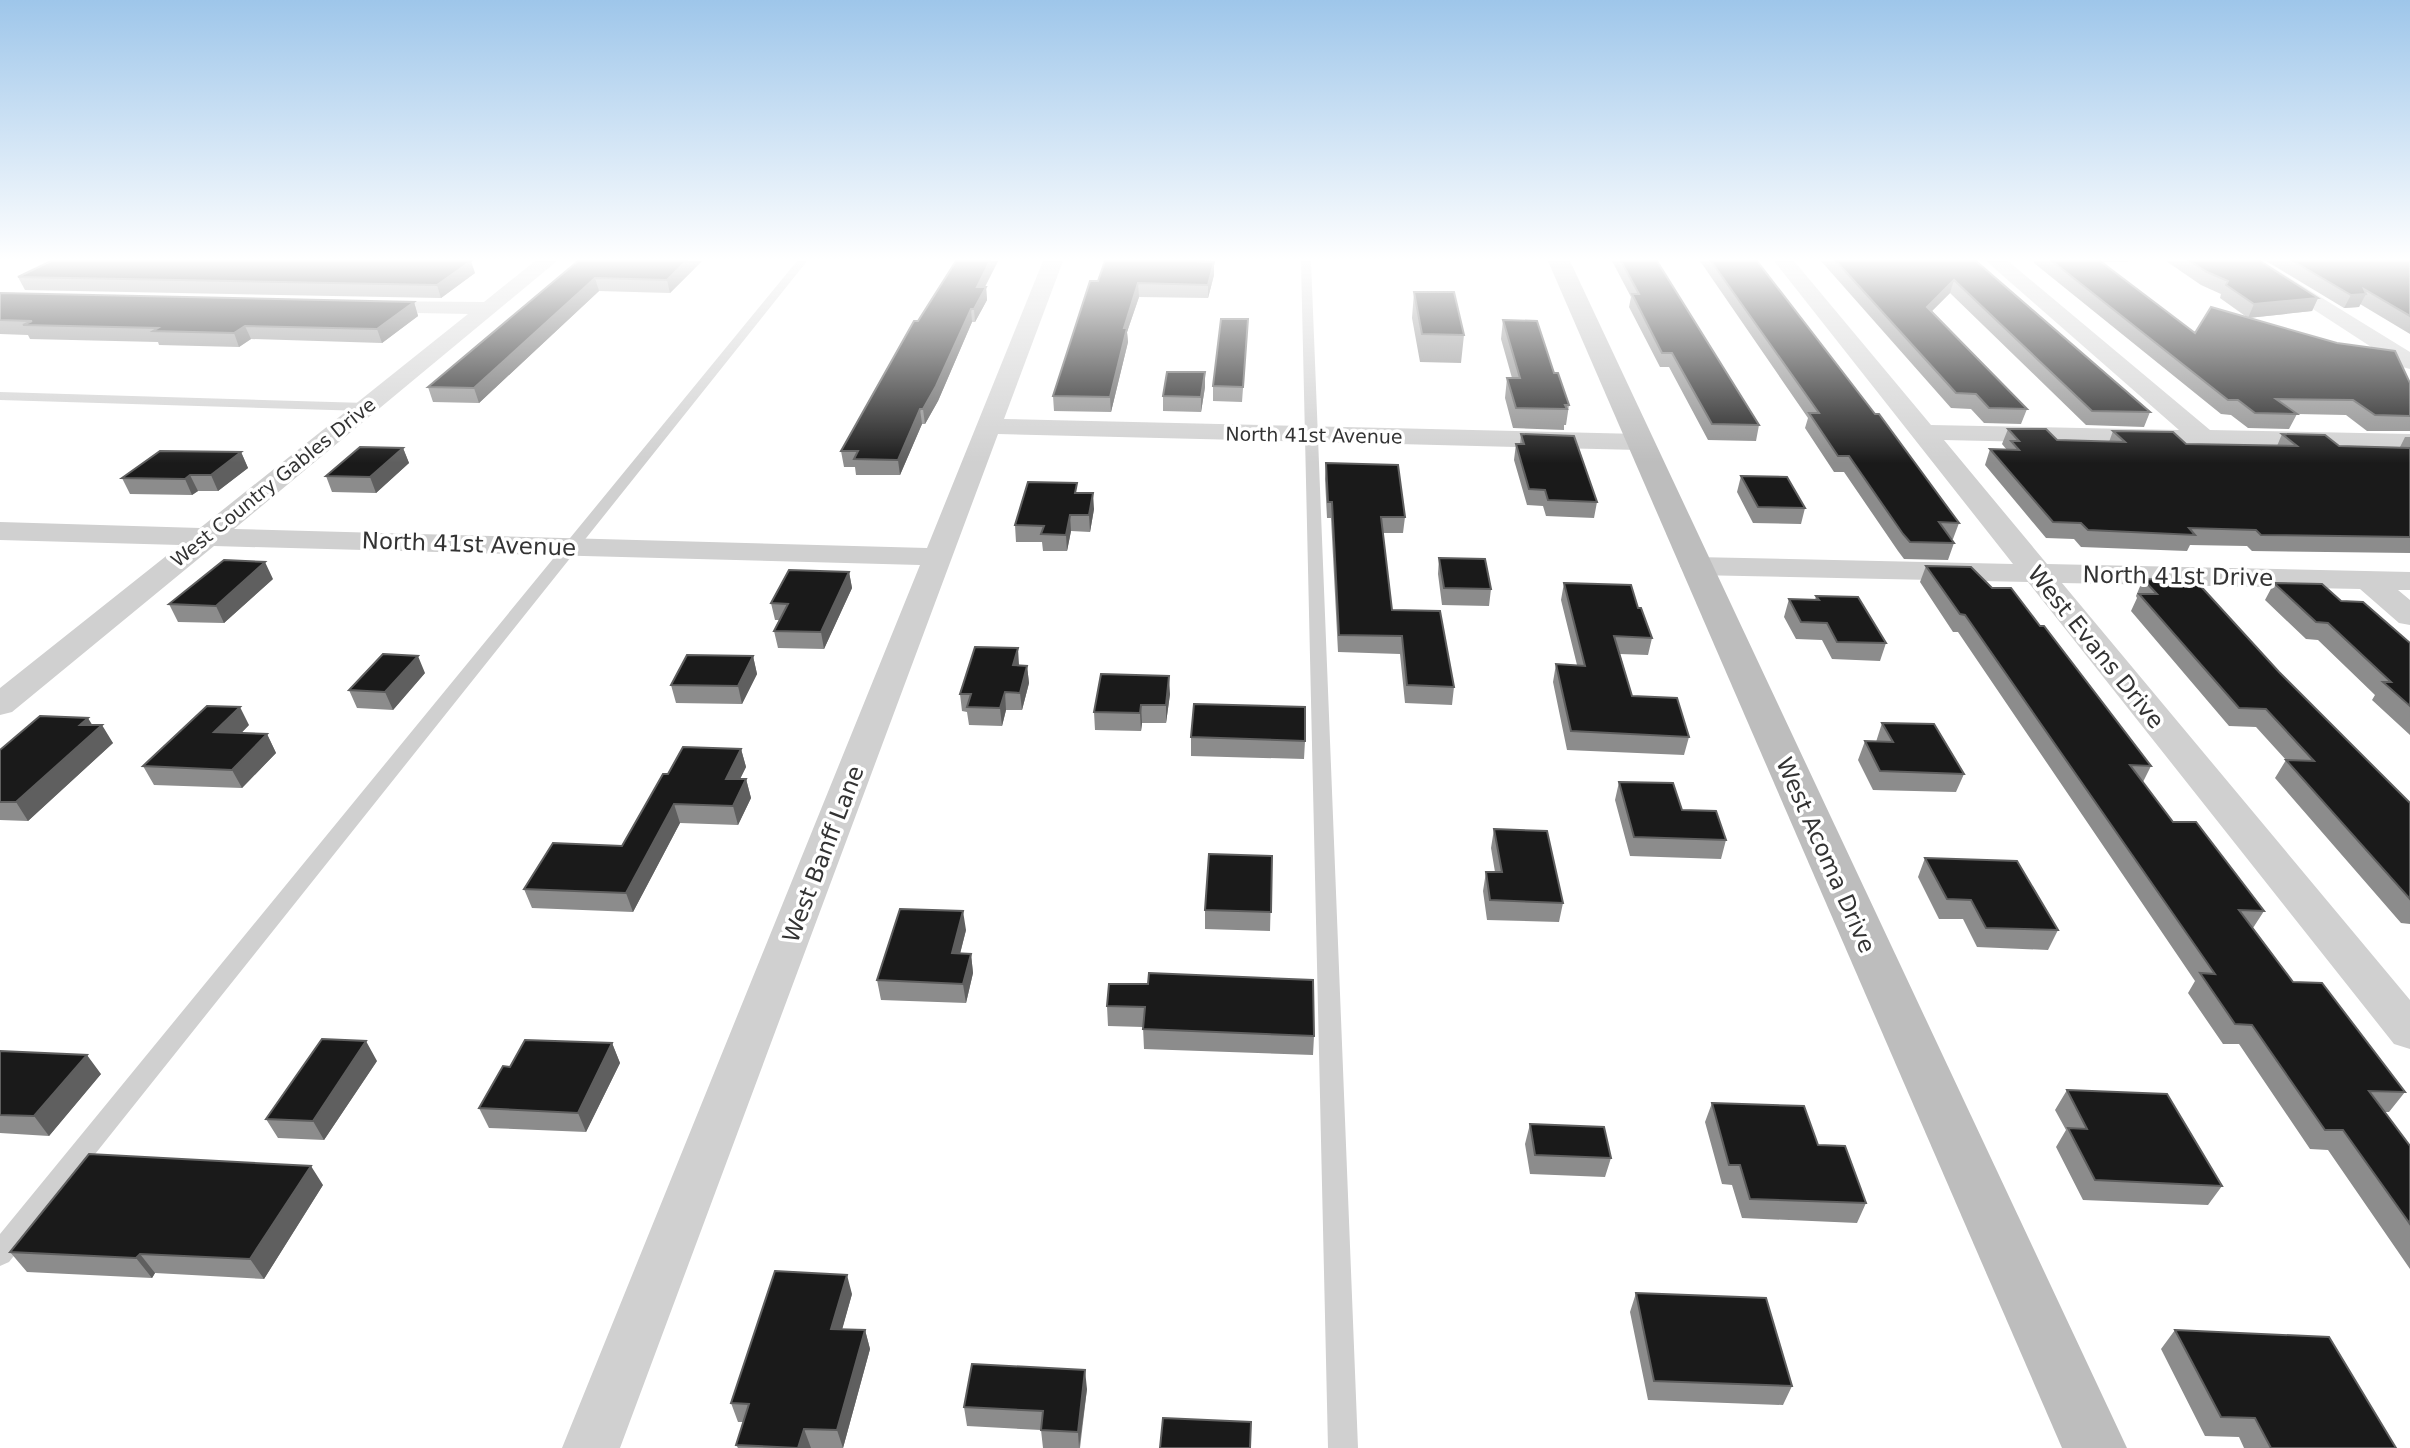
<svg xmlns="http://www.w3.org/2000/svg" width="2410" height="1448" font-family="'DejaVu Sans',sans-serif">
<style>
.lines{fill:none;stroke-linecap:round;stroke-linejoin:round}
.lane{fill:#d0d0d0;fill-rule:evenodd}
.street{fill:#d0d0d0;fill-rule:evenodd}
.secondary{fill:#bdbdbd;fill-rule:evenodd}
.wall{fill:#8c8c8c}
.shaded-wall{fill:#5f5f5f}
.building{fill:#1a1a1a;stroke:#5f5f5f;stroke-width:2}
.labels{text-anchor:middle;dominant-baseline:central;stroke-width:7;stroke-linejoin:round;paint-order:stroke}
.far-street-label{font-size:19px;fill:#333;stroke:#fff}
.street-label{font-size:23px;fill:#333;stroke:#fff}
</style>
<rect width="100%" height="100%" fill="#fff"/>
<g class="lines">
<path class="lane" d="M797,261h10l-798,1001 -9,4v-32z
M1301,261h10l47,1187h-30z
M0,392l366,11 6,4 -6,4 -366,-11z"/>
<path class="street" d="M535,261h22l-323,268 693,19 116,-287h20l-59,158 635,15 9,3 4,5 -4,5 -9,3 -641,-16 -378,1014h-58l358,-883 -706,-19 -202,166 -12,3v-27l180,-143 -180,-5v-18l200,6 268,-214 -100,-2 -8,-1 -3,-5 3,-5 124,1z
M1774,261h20l137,164 248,5 -193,-169h22l202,169 200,4v16l-466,-10 103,124 363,8v18h-12l12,10v25l-11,-2 -39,-34 -298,-6 348,417v49l-16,-5 -366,-462 -333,-7 -11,-3 -4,-6 4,-6 11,-3 318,7z
M2239,261h23l148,91v17l-8,-2z"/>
<path class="secondary" d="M1548,261h22l557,1187h-65z"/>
</g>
<path class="wall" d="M578,261h124l-32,32 -71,-2 -120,112 -46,-1 -5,-15z
M956,261h42l-13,26h1l1,13 -12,22h-3l-34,79 -13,23h-3l-22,51h-44l-1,-8h-11l-3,-16 77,-130z
M1196,261l18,1v13l-6,23 -69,-1 -12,35 1,10 -17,70 -57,-1 -1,-15 45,-115z
M1604,261h53l102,164 -3,16 -48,-1 -39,-73h-9l-31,-60 2,-10 -19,-36z
M1700,261h57l202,262 -6,16h-2l3,4 -6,17 -44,-1 -6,-8 -54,-79h-10l-29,-44 3,-10z
M1821,261h155l174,151 -6,15 -58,-2 -136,-132 -18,18 95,98 -6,15 -37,-1 -13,-14 -20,-1z
M2034,261h95l-5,1h-23l94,71 215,50v48h-43l-21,-16 -49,-1 -8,15 -41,-1 -17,-13 -10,-1 -187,-151z
M2166,261h94l58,37 -6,13 -64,7 -28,-20 1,-4 -20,-9z
M2266,261h144v73l-50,-30 -1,3 -15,1z
M475,273l-34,25 -416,-8 -7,-13z
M1414,292l50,43 -3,28 -41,-1 -8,-44z
M0,293l414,9 4,14 -36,27 -131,-4 -12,8 -80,-2 -1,-3 -128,-3 -2,-4 -28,-1z
M1248,319l-6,83 -29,-1v-15z
M1503,320l51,53 15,32 -3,20h-2v5l-51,-2 -8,-30 2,-20h5l-11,-39z
M1205,387l-4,25 -38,-1v-15z
M2008,429l49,11 52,2 4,-11 73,13 91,2 5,-12 57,12 61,1 5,-10h5v116l-158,-2 -5,-5 -57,-1 -3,6 -106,-4 -7,-8 -28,-1 -61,-73 5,-16 17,1 -5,-6z
M1521,434l76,68 -3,16 -48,-2 -3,-10 -16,-1 -13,-45 2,-16h4z
M403,448l6,15 -33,30 -44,-1 -6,-16z
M241,452l7,16 -30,23h-20l-6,4 -62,-1 -8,-16z
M1326,463l79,54 -2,16h-20l9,77 62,77 -2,18 -47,-2 -5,-49 -62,-2 -7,-134h-4l-2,-39z
M1741,476l64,32 -4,16 -48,-1 -16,-31z
M1078,493l16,16 -4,23 -19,-1 -4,20h-24l-1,-9h-26l-1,-17z
M1439,558l52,31 -2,17 -47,-1 -4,-31z
M1926,566l66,22 48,38 111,140 -8,16 30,40 91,89 -11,17 40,54 112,110 -16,20h-5l26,34v123l-82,-119 -18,-1 -71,-105h-16l-35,-51 7,-12 -237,-349h-5l-33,-50z
M849,572l3,16 -28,61 -46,-1 -4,-17 5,-11h-4l-4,-17z
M273,579l-49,44 -46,-1 -9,-18z
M2143,579l136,93 131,131v121l-9,-1 -126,-145 11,-18 -30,-33 -27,-1 -98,-115 6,-13 -1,-2z
M1564,583l74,25 14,30 -4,17 -28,-1 12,42 57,41 -5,18 -117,-5 -14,-68 3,-18 21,1 -16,-65z
M2274,583l67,18 69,42v92l-38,-35 3,-5 -57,-55 -12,-1 -41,-39z
M1816,596l70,47 -6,18 -48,-2 -10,-19 -26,-1 -12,-22 5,-18 26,1z
M753,656l4,18 -15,30 -66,-1 -5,-18z
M1019,665l8,1 2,17 -7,27h-16l-4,16 -33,-1 -2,-13 -5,-1 -2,-17z
M425,673l-32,37 -36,-2 -8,-18z
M1170,694l-4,29h-24l-1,8 -46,-1 -1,-18z
M1882,723l82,51 -8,18 -83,-2 -15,-30 7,-19 11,1z
M92,725l21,18 -85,78 -28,-1v-70z
M249,725l-8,8 26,1 9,19 -34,35 -88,-3 -11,-19z
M1191,737l114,4 -1,18 -113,-3z
M741,749l5,18 -6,12h6l5,19 -13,27 -58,-2 -47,89 -101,-4 -8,-19 98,-43 46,-72z
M1619,782l63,28 44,30 -5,19 -91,-3 -15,-56z
M1494,829l69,74 -4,19 -72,-2 -4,-29 3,-19h9l-4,-24z
M1272,856l-2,75 -65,-2v-19z
M1925,858l133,72 -10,20 -71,-3 -14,-28h-24l-21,-42z
M966,930l-6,24h11l2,19 -7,30 -85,-3 -4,-20z
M1109,984l205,52 -1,19 -169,-6 -1,-22 -35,-1 -1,-20z
M612,1043l8,20 -34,69 -97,-4 -10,-20 31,-41z
M0,1051l101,23 -52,62 -49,-3z
M377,1061l-53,79 -46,-2 -12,-19z
M2067,1090l155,96 -14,19 -125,-5 -27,-53 10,-17 -11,-20z
M1712,1103l106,42 48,58 -9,20 -115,-5 -10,-33 -10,-1 -17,-62z
M1530,1124l81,34 -6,19 -75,-3 -5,-30z
M323,1185l-59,94 -109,-6 -3,5 -125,-6 -17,-20z
M1636,1293l156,93 -9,19 -135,-5 -18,-88z
M852,1294l-10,35 23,1 5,19 -27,99h-105l-2,-3 8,-23h-6l-7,-19z
M2175,1330l221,118h-152l-5,-11 -34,-1 -44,-87z
M1087,1389l-7,59h-37l-2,-18 -74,-4 -3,-19z"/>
<path class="shaded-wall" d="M471,261l4,12 -34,25 -4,-13z
M686,261h16l-32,32 -3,-13z
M990,261h8l-20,39 -1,-13z
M1214,262v13l-6,23v-13z
M595,278l4,13 -120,112 -5,-15z
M1954,280l-4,13 -27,27 4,-13z
M1138,283l1,14 -12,35 1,10 -17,70 -1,-15 14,-69z
M986,287l1,13 -12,22 -1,-13z
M2366,294l-7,13 -15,1 7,-13z
M2318,298l-6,13 -64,7 6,-14z
M414,302l4,14 -36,27 -5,-14z
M971,309l1,13 -34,79 -13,23 -2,-15z
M245,326l6,13 -12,8 -5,-14z
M1205,372v15l-4,25v-15z
M920,409l2,15 -22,51 -2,-15z
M403,448l6,15 -33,30 -6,-16z
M241,452l7,16 -30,23 -7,-16z
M190,475l8,16 -6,4 -7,-16z
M1093,493l1,16 -4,23 -1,-17z
M1070,515l1,16 -4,20 -1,-16z
M265,562l8,17 -49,44 -8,-17z
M849,572l3,16 -28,61 -3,-17z
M1018,648l1,17h-6z
M418,656l7,17 -32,37 -8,-18z
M753,656l4,18 -15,30 -4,-18z
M1027,666l2,17 -7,27 -2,-17z
M1169,676l1,18 -4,29v-18z
M1005,692l1,18 -4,16 -2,-18z
M1141,705l1,18 -1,8 -1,-18z
M240,707l9,18 -25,26 -10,-19z
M88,718l8,13 6,-6 11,18 -85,78 -12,-19 64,-77z
M267,734l9,19 -34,35 -10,-18z
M741,749l5,18 -15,30 -5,-18z
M746,779l5,19 -13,27 -5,-19z
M674,804l6,19 -47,89 -7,-19z
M963,911l3,19 -11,43 -3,-20z
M971,954l2,19 -7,30 -3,-19z
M366,1041l11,20 -53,79 -11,-19z
M612,1043l8,20 -34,69 -8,-19z
M87,1055l14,19 -52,62 -15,-20z
M311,1166l12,19 -59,94 -14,-20z
M140,1254l15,19 -3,5 -16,-20z
M847,1275l5,19 -15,54 -6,-19z
M865,1330l5,19 -27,99 -6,-18z
M1085,1370l2,19 -8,59 -1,-16z
M804,1429l7,19h-13z"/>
<path class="building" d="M51,261h420l-34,24 -419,-8z
M578,261h108l-19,19 -72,-2 -121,110 -46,-1z
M956,261h34l-13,26h9l-12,22h-3l-35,77 -13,23h-3l-22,51 -44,-1 4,-8h-17l73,-130h4z
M1105,261h89l20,1 -6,23 -70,-2 -14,45h3l-17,69 -57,-1 37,-115h8z
M1621,261h36l102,164 -47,-1 -40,-71h-10l-30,-59h7z
M1711,261h46l118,153h4l80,109 -20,-1 15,21 -44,-1 -7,-8 -54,-78h-11l-29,-43h10z
M1836,261h140l174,151 -58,-1 -138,-131 -27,27 100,102 -38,-1 -13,-14 -20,-1z
M2052,261h48l95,72 16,-26 126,36 58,8 15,32v33l-35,-1 -22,-15 -77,-1 21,15 -42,-1 -17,-13h-10z
M2190,261h70l58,37 -64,6 -28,-19 2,-4 -21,-9z
M2293,261h117v55l-46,-27 2,5 -15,1z
M1414,292h40l10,43 -42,-1z
M0,293l414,9 -37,27 -132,-3 -11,7 -81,-2 5,-3 -135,-3 9,-4 -32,-1z
M1221,319h27l-5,68 -30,-1z
M1503,320l34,1 17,52h4l11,32h-4l2,4 -51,-1 -9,-30h13z
M1167,372h38l-4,25 -38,-1z
M2008,429h38l11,11 68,2 -12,-11 60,1 13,12 111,2 -15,-12 43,1 14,11 71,2v89l-149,-2 -5,-5 -67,-2 6,7 -107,-5 -7,-7 -28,-1 -63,-73 29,1 -8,-9h8z
M1521,434l53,2 23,66 -49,-2 -3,-10 -16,-1 -13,-45h8z
M360,447l43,1 -33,29 -44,-1z
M160,451l81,1 -30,23h-21l-5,4 -63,-1z
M1326,463l72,2 7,52h-24l11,93 48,1 14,76 -47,-2 -5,-49 -63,-1 -7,-133h-4z
M1741,476l46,1 18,31 -47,-1z
M1028,482l49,1 -2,10h18l-4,22h-19l-4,20 -25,-1 3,-8 -29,-1z
M1439,558l46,1 6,30 -47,-1z
M224,560l41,2 -49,44 -47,-2z
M1926,566l45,1 21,21h19l29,38h4l107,140 -21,-1 43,57h23l68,89 -25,-1 54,72 29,1 83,109 -36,-1 41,55v78l-67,-94h-18l-73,-105 -17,-1 -35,-51 15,1 -250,-359 -5,-1z
M789,570l60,2 -28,60 -47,-1 14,-27 -17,-1z
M2143,579l53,2 83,91 131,131v96l-124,-139 28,1 -48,-52 -27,-1 -100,-114h18z
M1564,583l67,2 7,23h3l11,30 -38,-2 18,60 45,2 12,39 -118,-6 -15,-67 29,2z
M2274,583l48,1 19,17 22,1 47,41v63l-27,-24h8l-63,-59 -12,-1z
M1816,596l42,1 28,46 -49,-1 -10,-19 -26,-1 -12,-23 30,1z
M975,647l43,1 -5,17 14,1 -7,27 -15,-1 -5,16 -33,-1 4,-13h-11z
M383,654l35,2 -33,36 -36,-2z
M687,655l66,1 -15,30 -67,-1z
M1101,674l68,2 -3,29h-25l-1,8 -46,-1z
M1194,704l111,3v34l-114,-4z
M207,706l33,1 -26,25 53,2 -35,36 -89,-4z
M40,716l48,2 -8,7h22l-86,77h-16v-52z
M1882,723l52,1 30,50 -84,-3 -15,-30 28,1z
M683,747l58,2 -15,30h20l-13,27 -59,-2 -48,89 -102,-4 29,-46 69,3 41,-72h5z
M1619,782l54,1 9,27 34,1 10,29 -92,-3z
M1494,829l53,2 16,72 -73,-3 -4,-28h16z
M1209,854l63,2 -1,56 -66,-2z
M1925,858l92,3 41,69 -72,-2 -15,-28 -24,-1z
M900,909l63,2 -11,42 19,1 -8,30 -86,-4z
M1149,973l164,7 1,56 -171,-7 2,-22 -38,-1 2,-22h39z
M322,1039l44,2 -53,80 -47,-2z
M525,1040l87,3 -34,70 -99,-5 24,-42 7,1z
M0,1051l87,4 -53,61 -34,-1z
M2067,1090l100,4 55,92 -127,-6 -27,-52 19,1z
M1712,1103l92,3 14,39 27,1 21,57 -116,-4 -10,-34h-11z
M1530,1124l74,3 7,31 -76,-3z
M89,1154l222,12 -61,93 -110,-5 -4,4 -126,-6z
M775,1271l72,4 -16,54 34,1 -28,100 -33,-1 -6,19 -62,-3 13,-41 -18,-1z
M1636,1293l130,5 26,88 -138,-5z
M2175,1330l154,7 67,111h-125l-16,-30 -34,-1z
M972,1364l113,6 -7,62 -37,-2 2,-19 -79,-4z
M1163,1418l88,4 -1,26h-90z"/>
<linearGradient id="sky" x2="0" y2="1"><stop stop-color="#9ec6ea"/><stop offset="0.56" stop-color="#fff"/><stop offset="1" stop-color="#fff" stop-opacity="0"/></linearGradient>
<rect width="2410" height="463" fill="url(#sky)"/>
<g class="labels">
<g class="far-street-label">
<text transform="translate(1314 435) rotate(1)">North 41st Avenue</text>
<text transform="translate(273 482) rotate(-39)">West Country Gables Drive</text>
</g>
<g class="street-label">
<text transform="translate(469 544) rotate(2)">North 41st Avenue</text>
<text transform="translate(2178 576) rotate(1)">North 41st Drive</text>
<text transform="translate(2096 647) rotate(51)">West Evans Drive</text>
<text transform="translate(823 854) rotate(-69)">West Banff Lane</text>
<text transform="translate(1826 855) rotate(66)">West Acoma Drive</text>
</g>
</g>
</svg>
